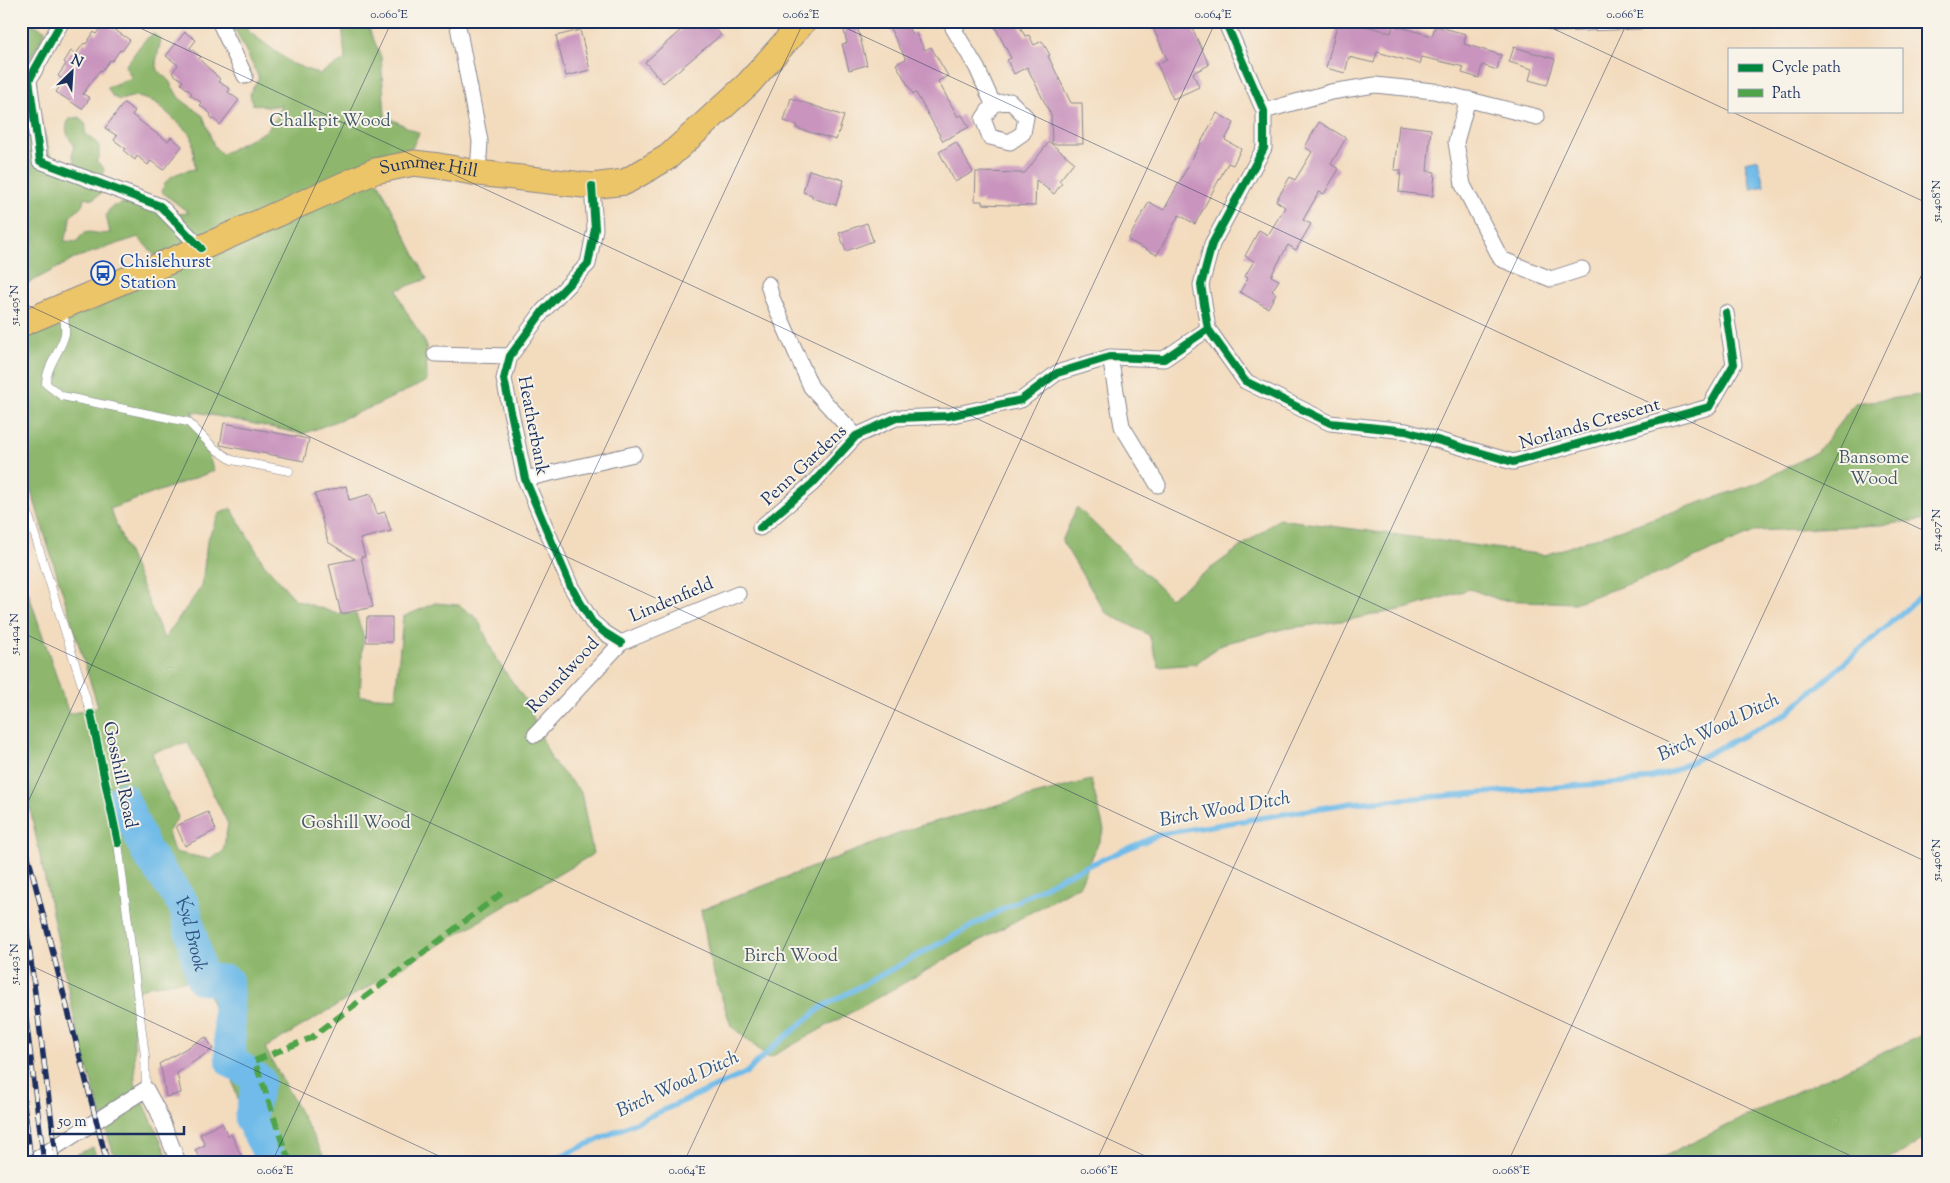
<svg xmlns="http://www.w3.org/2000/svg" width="1950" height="1183" font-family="'Sorts Mill Goudy',serif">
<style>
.forest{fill:#8eb76d;stroke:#547366;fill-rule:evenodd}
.water{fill:#6fbbe9;stroke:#4575a4}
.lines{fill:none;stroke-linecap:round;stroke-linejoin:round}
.stream{stroke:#6fbbe9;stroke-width:5.5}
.river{stroke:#6fbbe9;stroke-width:32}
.building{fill:#c994be}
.service-casing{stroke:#87858e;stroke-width:9}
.minor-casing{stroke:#87858e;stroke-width:17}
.primary-casing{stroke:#87858e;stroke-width:27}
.service{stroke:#fff;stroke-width:8}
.minor{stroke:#fff;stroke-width:15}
.primary{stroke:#edc569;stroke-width:25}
.rail-casing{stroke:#1b2f5e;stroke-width:5.5}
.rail{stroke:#f7f3e8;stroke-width:4;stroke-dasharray:11;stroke-linecap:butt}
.quiet{stroke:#4fa44a;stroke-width:6;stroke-dasharray:12 6;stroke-linecap:butt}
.cycleway-casing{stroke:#f7f3e8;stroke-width:11}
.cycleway{stroke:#00873e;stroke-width:8}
.ticks{fill:none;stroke:#1b2f5e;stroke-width:1;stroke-opacity:0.45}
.labels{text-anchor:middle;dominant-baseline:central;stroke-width:4;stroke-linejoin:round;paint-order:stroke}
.park-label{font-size:18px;fill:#415966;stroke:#f7f3e8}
.street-label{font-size:18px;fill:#1b2f5e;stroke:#f7f3e8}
.transit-label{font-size:18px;fill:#164399;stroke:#f7f3e8;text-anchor:start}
.water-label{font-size:19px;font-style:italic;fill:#305281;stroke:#f7f3e8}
.neatline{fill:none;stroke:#1b2f5e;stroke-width:2}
.ticks-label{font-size:12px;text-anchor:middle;fill:#1b2f5e}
</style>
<rect width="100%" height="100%" fill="#f7f3e8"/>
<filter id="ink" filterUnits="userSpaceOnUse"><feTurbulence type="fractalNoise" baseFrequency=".02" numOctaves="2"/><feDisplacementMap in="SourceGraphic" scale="10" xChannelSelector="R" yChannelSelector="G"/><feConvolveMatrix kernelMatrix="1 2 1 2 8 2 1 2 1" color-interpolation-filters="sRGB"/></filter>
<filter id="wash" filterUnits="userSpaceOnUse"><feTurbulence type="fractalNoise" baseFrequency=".0096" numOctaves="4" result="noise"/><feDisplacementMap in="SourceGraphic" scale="20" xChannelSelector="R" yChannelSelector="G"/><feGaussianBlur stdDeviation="1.12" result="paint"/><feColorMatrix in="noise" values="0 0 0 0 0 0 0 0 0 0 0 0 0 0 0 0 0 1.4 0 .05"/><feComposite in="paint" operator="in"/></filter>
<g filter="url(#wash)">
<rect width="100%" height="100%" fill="#f3dbbe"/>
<path class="forest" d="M21,21h6l19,10 -17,30 -1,13 22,80 8,10 20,5 -6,-14 2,-10c-7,-9 -10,-15 -5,-26l10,-2 7,8 -1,9 6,3 8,9v11l-3,4 8,7 -4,26 -7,5 -9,-2 -1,7 -13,13v8l-6,16 13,1c9,-17 15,-6 33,-9l-4,-18 5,-8 34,-10 33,17 11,-1 -27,-21c3,-17 18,-20 33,-23l-3,-33 -31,-29 -6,-5 -20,-6 -15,4 -7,-3 -6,-10 25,-9 -7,-12c10,-11 15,-24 28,-32l8,5 -5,23 2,8 11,11 10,17 24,18 11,30 8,8 44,-23 11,-14 5,-12 -14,2 -16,-3 -2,-11 9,-15 -22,-45 -9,-12h19l1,10 43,32 28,11 26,-14 -3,-39h24l15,36 4,59 34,17 -7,15 -35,6 -135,67 -87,35 -17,-19 -60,20 -57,30z
M376,177l51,102 -30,11 6,16 23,38 1,37 -55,26 -69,27 -111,-23 22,60 -104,38 54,130 38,-53 5,-45 12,-27 12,-6 33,56 32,36 42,14h18l7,21 -3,61 35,2 8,-81 32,-14 24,2 19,14 18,40 30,42 26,60 29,31 12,62 -328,194 62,114h-67l-20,-50 -2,-12 -30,-111 -11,-10 -49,7 -15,8 2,89 35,79h-54l-36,-117 -59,-279v-195l48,143 29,-7 -77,-249v-126zM188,743l40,81 -5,28 -14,7 -35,-7 -6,-20 10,-15 -19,-40 -7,-25z
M1929,394v125l-49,6 -124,6 -96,42 -86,30 -74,-3 -30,-11 -61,19 -61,12 -65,9 -61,15 -27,20 -36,3 -10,-32 -44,-23 -43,-71 15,-34 93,91 109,-79 266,36 213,-72 60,-32 37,-48z
M1091,780l13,50 -24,55 -311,173 -38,-32 -20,-61 -10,-55 218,-84z
M1929,1032v102l-21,16 -29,12h-226l143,-70z
M93,1147l5,15h-28l-1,-4z"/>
<path class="water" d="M1758,159l6,27 -13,3 -6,-27z"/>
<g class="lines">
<path class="stream" d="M548,1162l198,-89 27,-26 49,-40 242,-131 97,-42 191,-31 285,-22 34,-9 114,-57 144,-126"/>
<path class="river" id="s1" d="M123,798l23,53 38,54 18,74 25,2 4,80 28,19 -9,38 16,30 3,14"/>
</g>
<g id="blocks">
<path class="building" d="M691,21h18l12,14 -58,48 -18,-21z
M856,21l11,44 -18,5 -7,-26 5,-1 -5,-19z
M886,21h18l8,13 3,-2 10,18 6,-3 17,29 -10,5 20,36 4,-2 7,12 -26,14 -27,-48 -3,1 -17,-30 10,-5z
M992,21h25l8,15 4,-1 5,10 8,-4 8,14 -2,1 23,47h11l1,41h-31l-1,-29 -24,-48 -13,7 -7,-14 4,-2z
M1150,21h39l20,44 -16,8 6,14 -26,12 -16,-35 10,-5z
M1338,21h11l42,12 2,-8 39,11 3,-10 31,8 -2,10 37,11 -4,15 -15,-5 -3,13 -17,-5 2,-6 -42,-10 -2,7 -43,-12 -3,11 -25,-6 -4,16 -19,-5z
M104,23l26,17 -8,11 -2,-1 -8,11 -2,-1 -8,11 -2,-1 -17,24 7,4 -8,11 -26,-17 8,-12 -6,-4 8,-12 -2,-2 7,-11 5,3 8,-11 2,1 8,-12 2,2z
M580,30l10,40 -24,6 -10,-40z
M185,32l11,8 -6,8 11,9 -2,2 21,20 -2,2 12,8 -2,3 11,8 -19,25 -10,-9 1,-2 -11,-9 2,-2 -12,-8 2,-2 -11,-9 2,-3 -11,-8 6,-8 -12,-9z
M1514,47l41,12 -8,26 -18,-5 3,-11 -23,-7z
M791,98l53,18 -8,24 -40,-12 1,-3 -13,-4z
M124,103l11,8 -3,4 24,18 12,8 3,-4 11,9 -19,24 -12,-9 -3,4 -11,-9 -2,4 -11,-9 2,-2 -12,-9 3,-4 -12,-8z
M1217,113l17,10 -9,17 16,9 -8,16 -5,-2 -33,61 -16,-9 -22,40 -29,-15 21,-38 15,8z
M1319,122l27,16 -15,26 8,5 -15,25 -5,-2 -16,28 8,4 -15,26 -8,-5 -17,31 8,4 -7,11 4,3 -8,14 -28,-16 8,-14 -3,-2 9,-15 -9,-5 14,-26 9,5 17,-28 -9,-6 14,-24 5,3 17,-28 -7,-5z
M1399,125l32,4 -4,42 8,1 -2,24 -34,-4 2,-22h-7z
M956,142l17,30 -18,10 -16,-30z
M1049,142l25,20 -15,19 3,2 -8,11 -18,-14 -1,26 -53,-2v-3h-7l1,-29 49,1z
M809,170l35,10 -8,25 -24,-7v-3l-9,-3z
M867,223l6,18 -27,10 -7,-18z
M224,423l85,16 -5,22 -84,-16z
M346,486l3,14 22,-6 6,20 8,-2 6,19 -31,8 5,18h-4l12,50 -32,7 -12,-50 26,-5 -27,-17 -13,-48z
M367,617h25v25h-26z
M208,812l8,18 -31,16 -9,-20z
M206,1037l7,12 -36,24 4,20 -15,4 -4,-25 -3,-8z
M222,1123l6,13 3,-2 13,28h-43l-6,-12 10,-5 -5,-11z"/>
</g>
</g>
<g filter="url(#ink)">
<use href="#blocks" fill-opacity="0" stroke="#87858e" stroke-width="1"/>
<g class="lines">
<g class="service-casing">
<path id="service" d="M63,310c1,8 3,17 2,24 -4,17 -19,32 -19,50l16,12 126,26 26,26 18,12 57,11
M21,491l70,223
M118,843l27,213 1,33"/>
</g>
<g class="minor-casing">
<path id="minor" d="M62,21l-33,59 11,81 120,45 41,42
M219,21l26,55
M457,21l23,120 -2,32
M961,21l-8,7 24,40 16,36
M1225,21l39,90v37l-52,96 -11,41 7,44 37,52 85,42 76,8 107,31 196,-55 25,-43 -8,-51
M1549,21l8,3 82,-3
M1468,99l-12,43 7,43 38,74 50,20 31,-10
M1010,101l16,16 -3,16 -13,9 -20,-5 -7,-18 10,-15z
M1264,111l67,-19 44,-7 59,6 103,26
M592,186l3,43 -7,35 -45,47 -33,45 -6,23 21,100 46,108 21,35 13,11 16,10
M768,284l4,14 39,89 45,49
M435,354l75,2
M1110,357l12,69 36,59
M525,479l109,-25
M760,528l52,-44 44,-48 40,-18 52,-2 73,-16 36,-27 53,-16 54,2 44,-30
M535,735l86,-92 117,-49
M32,1162l114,-73 12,22 20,51"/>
</g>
<g class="primary-casing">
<g id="primary">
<path id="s2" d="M21,324l180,-76 174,-77 39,-8 25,3 39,7 114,13 33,-4 43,-25 80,-73 56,-63"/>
</g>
</g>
<use href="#service" class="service"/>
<use href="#minor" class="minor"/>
<use href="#primary" class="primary"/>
<g class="rail-casing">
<path id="rail" d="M21,829l86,333
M21,885l36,277
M21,980l23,182
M21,1078l10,84
M21,1153l1,9"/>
</g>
<use href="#rail" class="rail"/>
<path class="quiet" d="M290,1162c-14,-33 -22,-68 -36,-101l57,-23 191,-145"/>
<g class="cycleway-casing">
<path id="cycleway" d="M62,21l-33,59 11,81 120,45 41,42
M1225,21l39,90v37l-52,96 -11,41 7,44 37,52 85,42 76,8 107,31 196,-55 25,-43 -8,-51
M592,186l3,43 -7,35 -45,47 -33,45 -6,23 21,100 46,108 21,35 13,11 16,10
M760,528l52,-44 44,-48 40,-18 52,-2 73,-16 36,-27 53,-16 54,2 44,-30
M91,714l27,129"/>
</g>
<use href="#cycleway" class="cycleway"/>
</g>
</g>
<path class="ticks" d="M125,21l1804,842M831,21l1098,512M1537,21l192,90M1730,111l199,93M21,302l1843,860M21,632l1137,530M21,817l371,-796M21,961l431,201M272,1162l532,-1141M684,1162l532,-1141M1096,1162l532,-1141M1508,1162l421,-903M1920,1162l9,-19"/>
<defs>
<g id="bus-ring" transform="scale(1.25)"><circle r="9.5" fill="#f7f3e8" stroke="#1a4fb4" stroke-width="1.5"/><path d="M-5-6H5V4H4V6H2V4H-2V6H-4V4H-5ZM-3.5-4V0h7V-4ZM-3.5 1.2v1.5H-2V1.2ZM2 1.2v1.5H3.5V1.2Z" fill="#1a4fb4"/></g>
</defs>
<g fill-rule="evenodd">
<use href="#bus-ring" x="103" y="273"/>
</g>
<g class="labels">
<g class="park-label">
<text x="330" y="122">Chalkpit Wood</text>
<text x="1874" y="459">Bansome<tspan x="1874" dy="21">Wood</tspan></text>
<text x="356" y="824">Goshill Wood</text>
<text x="791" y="957">Birch Wood</text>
</g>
<g class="street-label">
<text stroke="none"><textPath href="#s2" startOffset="440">Summer Hill</textPath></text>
<text transform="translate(1590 425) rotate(-16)">Norlands Crescent</text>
<text transform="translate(532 426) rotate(79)">Heatherbank</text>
<text transform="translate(805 466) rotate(-43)">Penn Gardens</text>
<text transform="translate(672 601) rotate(-23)">Lindenfield</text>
<text transform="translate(564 676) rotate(-47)">Roundwood</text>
<text transform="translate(119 775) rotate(78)">Gosshill Road</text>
</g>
<g class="transit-label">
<text x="120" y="263">Chislehurst<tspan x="120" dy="21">Station</tspan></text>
</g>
<g class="water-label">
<text transform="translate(1719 728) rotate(-26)">Birch Wood Ditch</text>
<text transform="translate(1225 810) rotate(-10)">Birch Wood Ditch</text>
<text stroke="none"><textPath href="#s1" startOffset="154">Kyd Brook</textPath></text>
<text transform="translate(678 1085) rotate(-25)">Birch Wood Ditch</text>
</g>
</g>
<rect width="1950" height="1183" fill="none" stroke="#f7f3e8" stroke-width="55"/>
<rect x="1728" y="48" width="175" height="65" fill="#f7f3e8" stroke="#9fa5b1"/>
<rect x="1738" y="64" width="25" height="8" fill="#00873e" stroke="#9fa5b1"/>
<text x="1772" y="72" font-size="15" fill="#1b2f5e">Cycle path</text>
<rect x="1738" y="89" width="25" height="8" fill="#4fa44a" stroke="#9fa5b1"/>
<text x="1772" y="98" font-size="15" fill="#1b2f5e">Path</text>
<g transform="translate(72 72) rotate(25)" stroke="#f7f3e8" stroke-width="4" paint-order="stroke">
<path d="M0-4L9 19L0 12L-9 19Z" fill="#1b2f5e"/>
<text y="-8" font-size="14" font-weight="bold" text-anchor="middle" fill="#1b2f5e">N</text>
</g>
<path d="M50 1126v8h134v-8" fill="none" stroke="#1b2f5e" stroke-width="2.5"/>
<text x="58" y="1126" font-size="15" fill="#1b2f5e" stroke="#f7f3e8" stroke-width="4" paint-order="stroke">50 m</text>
<rect x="28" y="28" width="1894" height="1128" class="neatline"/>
<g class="ticks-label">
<text x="389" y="18">0.060°E</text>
<text x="801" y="18">0.062°E</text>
<text x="1213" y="18">0.064°E</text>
<text x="1625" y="18">0.066°E</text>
<text transform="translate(1936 201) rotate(-90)" y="4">51.408°N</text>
<text transform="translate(14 305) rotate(-90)" y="4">51.405°N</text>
<text transform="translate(1936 530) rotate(-90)" y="4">51.407°N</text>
<text transform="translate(14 634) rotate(-90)" y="4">51.404°N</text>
<text transform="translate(1936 860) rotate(-90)" y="4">51.406°N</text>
<text transform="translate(14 964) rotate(-90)" y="4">51.403°N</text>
<text x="275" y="1174">0.062°E</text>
<text x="687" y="1174">0.064°E</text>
<text x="1099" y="1174">0.066°E</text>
<text x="1511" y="1174">0.068°E</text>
</g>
</svg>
